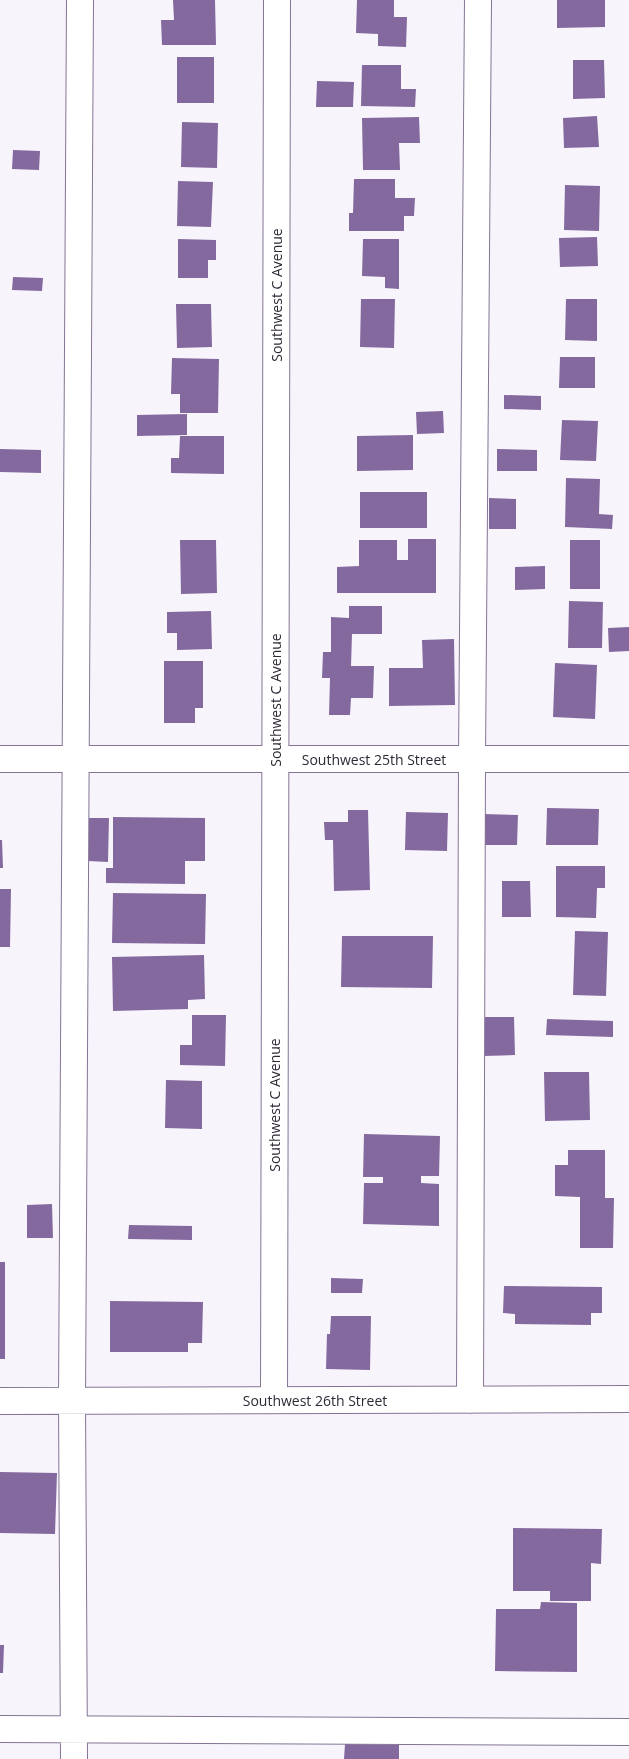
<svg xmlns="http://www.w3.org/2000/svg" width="629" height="1759" font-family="'Open Sans',sans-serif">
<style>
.building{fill:#83699e}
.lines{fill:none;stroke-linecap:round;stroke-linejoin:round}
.minor-casing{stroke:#847594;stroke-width:28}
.minor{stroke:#fff;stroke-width:26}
.labels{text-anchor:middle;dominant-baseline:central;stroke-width:4;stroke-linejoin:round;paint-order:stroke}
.street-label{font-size:14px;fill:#2f2936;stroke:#fff}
</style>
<rect width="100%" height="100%" fill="#f8f4fc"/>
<path class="building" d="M173,0h42l1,45h-54l-1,-25h13z
M357,0h37v17h13l-1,30 -28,-1v-12l-22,-1z
M557,0h48v27l-48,1z
M177,57h37v46h-37z
M573,60h31l1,38 -32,1z
M362,65h39v24h15l-1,18 -54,-1z
M317,81l37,1 -1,25h-37z
M597,116l2,31 -35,1 -1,-30z
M419,117l1,26h-21l1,27h-37l-1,-52z
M182,122l36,1 -1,45 -36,-1z
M13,150l27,1 -1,19 -27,-1z
M354,179h41v19h20l-1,18h-10v15h-55v-18h4z
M178,181l35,1 -2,45 -34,-1z
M565,185l35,1 -1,45 -35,-1z
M597,237l1,29 -38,1 -1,-29z
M178,239l38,1v20h-8v18h-30z
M363,239h36v50l-14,-1v-11l-23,-1z
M13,277l30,1 -1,13 -30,-1z
M361,299h34l-1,49 -34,-1z
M566,299h31v42l-32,-1z
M176,304h35l1,43 -35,1z
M560,357h35v31h-36z
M172,358l47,1 -1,54h-38v-19h-9z
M504,395l37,1v14l-37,-1z
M443,411l1,22 -27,1 -1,-22z
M187,414v21l-50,1v-21z
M562,420l36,1 -2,40 -36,-1z
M413,435v35l-56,1v-35z
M180,436h44v38l-53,-1v-15h8z
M0,449l41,1v23l-41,-1z
M497,449l40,1v21h-40z
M566,478l34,1 -1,35 14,1 -1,14 -47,-2z
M360,492h67v36h-67z
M489,498l27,1v30h-27z
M408,539h28v54h-99v-26l22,-1v-26h38v20h11z
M180,540h36l1,53 -36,1z
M570,540h30v49h-30z
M545,566v23l-30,1v-23z
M569,601l34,1 -1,46h-34z
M349,606h33v28h-30l-1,32h23l-1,32h-22l-1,17h-21l1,-37h-8l1,-26h8v-35l18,1z
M211,611l1,38 -35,1v-17h-10v-21z
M629,627v24l-20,1 -1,-24z
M454,639l1,66 -66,1v-38h34l-1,-28z
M164,661h39v47h-8v15h-31z
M555,663l42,2 -2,54 -42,-2z
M547,808l52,1 -1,36h-52z
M348,810h20l2,80 -36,1 -1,-51h-8l-1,-18h24z
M406,812l42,1 -1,38 -42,-1z
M482,814l36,1 -1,30h-35z
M113,817l92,1v43h-20v23l-79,-1v-15h7z
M88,818h21l-1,44 -20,-1z
M0,840h2l1,28h-3z
M556,866h49v22h-8l-1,30 -40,-1z
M502,881h28l1,36h-29z
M0,889h11l-1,58h-10z
M113,893l93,1 -1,50 -93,-1z
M575,931l33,1 -2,64 -33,-1z
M342,936h91l-1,52 -91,-1z
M204,955l1,44 -17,1v9l-75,2 -1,-54z
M192,1015h34l-1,51 -45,-1v-20h12z
M483,1017h31l1,38 -31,1z
M547,1019l66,2v16l-67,-2z
M544,1072h45l1,48 -45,1z
M166,1080l36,1v48l-37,-1z
M364,1134l76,2 -1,40h-18v7l18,1v42l-76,-2 1,-41h19v-6h-20z
M568,1150h37v48h9l-1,50h-33v-51l-25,-1v-31h13z
M52,1204l1,34h-26v-33z
M129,1225l63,1v14l-64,-1z
M0,1262h5v97h-5z
M331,1278l32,1 -1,14h-31z
M504,1286l98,1v26h-11v12l-76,-1v-10l-12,-1z
M110,1301l93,1 -1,41h-14v9h-78z
M331,1316h40l-1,54 -44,-1 1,-35h3z
M0,1472l57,1 -2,61 -55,-1z
M513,1528l89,1 -1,35 -10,-1v38h-41v-10h-37z
M541,1602l36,1v69l-82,-1 1,-62h44z
M0,1645h4l-1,28h-3z
M345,1744l54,1v14h-55z"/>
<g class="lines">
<g class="minor-casing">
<path id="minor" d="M0,759h629
M274,1400l3,-1400
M470,1400l2,-641 6,-759
M0,1401l629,-2
M0,1729l629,3
M74,1759l-2,-358 8,-1401"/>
</g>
<use href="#minor" class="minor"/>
</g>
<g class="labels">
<g class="street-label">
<text transform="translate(276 295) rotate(-90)">Southwest C Avenue</text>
<text transform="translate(275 700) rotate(-90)">Southwest C Avenue</text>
<text x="374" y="759">Southwest 25th Street</text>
<text transform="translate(274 1105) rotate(-90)">Southwest C Avenue</text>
<text x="315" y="1400">Southwest 26th Street</text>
</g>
</g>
</svg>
